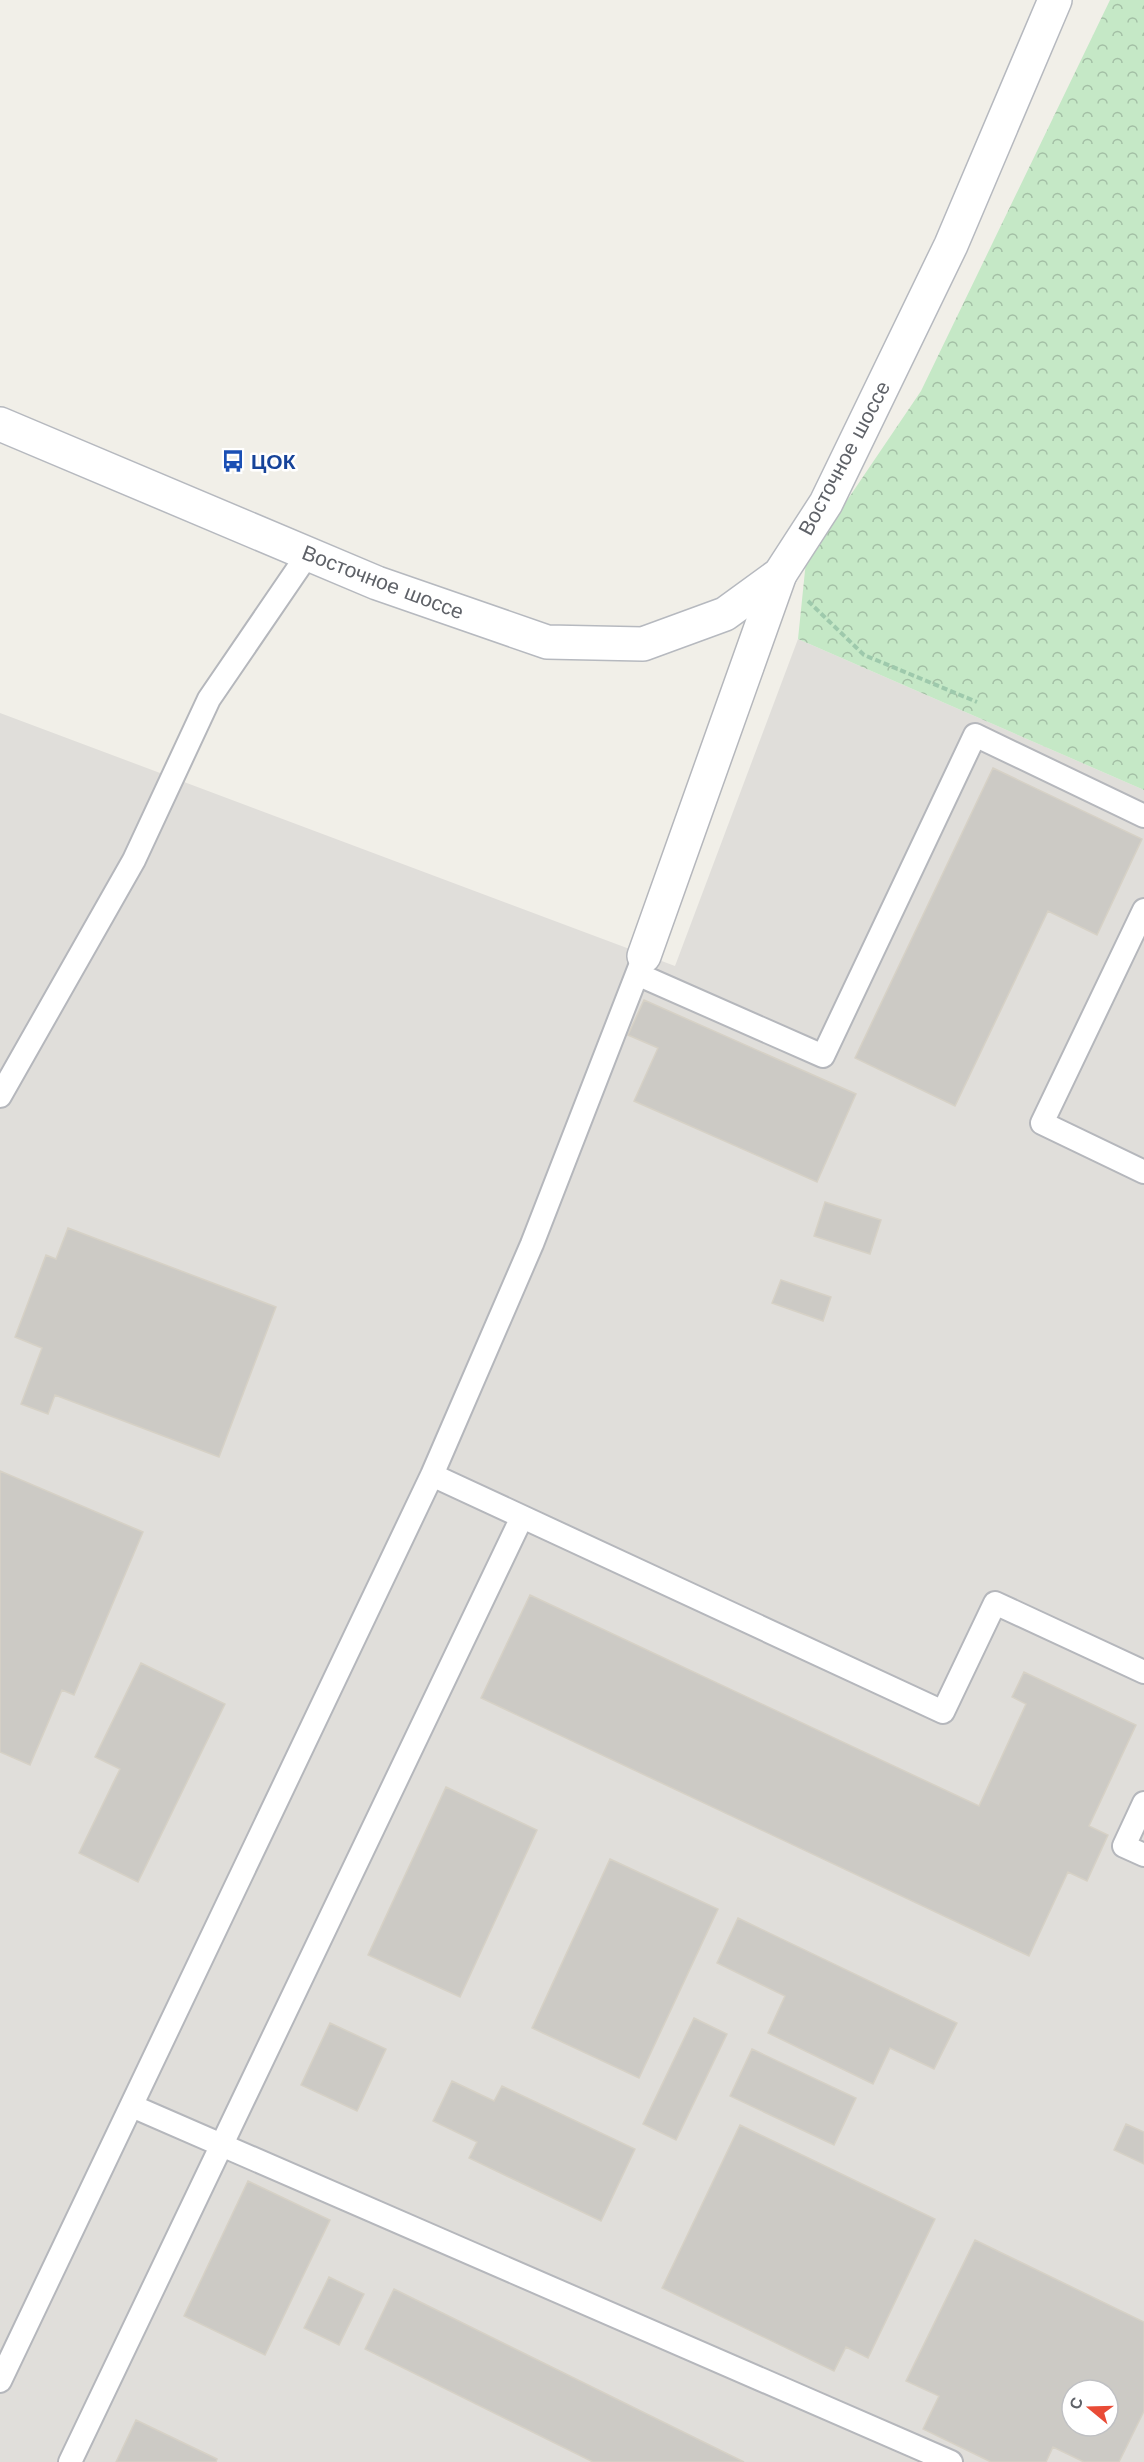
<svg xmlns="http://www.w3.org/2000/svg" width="1144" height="2462" font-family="'Work Sans',sans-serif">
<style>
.industrial{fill:#e0deda;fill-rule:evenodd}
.forest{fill:url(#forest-crowns)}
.building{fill:#cccac5;stroke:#d6d1c6;stroke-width:1.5;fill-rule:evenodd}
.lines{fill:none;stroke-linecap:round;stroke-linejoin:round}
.service-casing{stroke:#b5b7bc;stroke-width:26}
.minor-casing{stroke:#b5b7bc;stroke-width:36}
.secondary-casing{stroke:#b6b9bf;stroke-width:36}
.path{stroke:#9ec9ac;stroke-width:4;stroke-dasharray:6 3;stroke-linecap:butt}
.service{stroke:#fff;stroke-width:22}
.minor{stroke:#fff;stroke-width:33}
.secondary{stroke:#fff;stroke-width:33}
.labels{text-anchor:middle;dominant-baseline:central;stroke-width:5;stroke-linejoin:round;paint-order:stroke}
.street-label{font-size:21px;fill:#5f6268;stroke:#fff}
.transit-label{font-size:21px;font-weight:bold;fill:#164399;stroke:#fff;text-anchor:start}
</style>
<defs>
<pattern id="forest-crowns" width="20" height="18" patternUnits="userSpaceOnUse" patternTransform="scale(1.5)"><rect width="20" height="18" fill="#c5e8c6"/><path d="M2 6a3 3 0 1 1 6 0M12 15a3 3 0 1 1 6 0" fill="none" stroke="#a3bfa5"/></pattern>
</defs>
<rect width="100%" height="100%" fill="#f1efe8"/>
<path class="industrial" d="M798,639l346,151v1672h-1144v-1749l675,253zM1072,2390h36v36h-36z"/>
<path class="forest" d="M1110,0h34v790l-346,-151 8,-78 115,-170z"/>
<path class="building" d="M993,768l149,71 -45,96 -49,-24 -93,195 -100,-48z
M644,1000l212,94 -39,88 -183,-81 24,-53 -30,-13z
M825,1202l56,18 -11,34 -56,-18z
M68,1228l208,79 -57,150 -164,-62 -7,19 -27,-10 21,-56 -27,-11 31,-82 10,4z
M781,1280l50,17 -8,24 -51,-18z
M0,1471l143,61 -69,163 -12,-5 -32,75 -30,-13z
M530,1595l449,211 47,-102 -14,-7 12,-25 112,53 -47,101 19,9 -21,46 -19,-9 -39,84 -548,-258z
M141,1663l84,41 -87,178 -59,-29 41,-84 -25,-12z
M446,1787l91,43 -77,167 -92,-42z
M610,1859l108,50 -79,169 -107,-50z
M738,1918l219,105 -23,46 -44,-21 -17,36 -105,-51 17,-37 -68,-33z
M694,2018l33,16 -51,106 -33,-16z
M330,2023l56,26 -29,62 -56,-26z
M752,2049l104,49 -22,47 -104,-49z
M452,2081l42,20 8,-15 133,63 -34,72 -132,-63 8,-16 -44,-21z
M1126,2124l18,8v32l-30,-14z
M740,2125l195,94 -67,139 -22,-11 -12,24 -172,-83z
M248,2181l82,39 -65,135 -81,-39z
M975,2240l169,82v89l-25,51h-35l-31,-15 -7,15h-55l-68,-33 16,-33 -33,-15zM1072,2390h36v36h-36z
M329,2277l35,17 -25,51 -35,-17z
M394,2289l350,173h-151l-228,-113z
M136,2420l81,39 -1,3h-100z"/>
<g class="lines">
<g class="service-casing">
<path id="service" d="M1144,910l-102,213 102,49
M637,974l186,82 152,-321 169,81
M0,1096l134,-236 75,-161 99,-145
M432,1475l511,237 52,-109 149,69
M1144,1803l-20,43 20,9
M132,2106l819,356
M0,2381l432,-906 100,-231 112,-288
M70,2462l452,-945"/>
</g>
<g class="minor-casing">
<path id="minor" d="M644,956l136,-382"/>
</g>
<g class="secondary-casing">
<path id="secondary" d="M0,424l377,159 170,59 96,2 82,-30 55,-40 46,-71 125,-258 104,-245"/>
</g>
<path class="path" d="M808,601l56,54 113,47"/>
<use href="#service" class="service"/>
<use href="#minor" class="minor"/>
<use href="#secondary" class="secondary"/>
</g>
<defs>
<g id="bus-bare" transform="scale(1.8)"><path d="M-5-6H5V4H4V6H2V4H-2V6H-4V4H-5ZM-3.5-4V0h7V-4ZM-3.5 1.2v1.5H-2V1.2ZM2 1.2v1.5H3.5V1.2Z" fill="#1a4fb4" stroke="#fff" stroke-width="2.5" paint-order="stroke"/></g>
</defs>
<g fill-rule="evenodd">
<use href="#bus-bare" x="233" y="461"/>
</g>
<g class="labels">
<g class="street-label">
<text transform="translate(844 458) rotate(-62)">Восточное шоссе</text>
<text transform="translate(383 582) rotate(21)">Восточное шоссе</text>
</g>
<g class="transit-label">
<text x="251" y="461">ЦОК</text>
</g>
</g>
<g transform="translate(1090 2408) rotate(289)"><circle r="28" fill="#ffffff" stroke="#bfc0c3" stroke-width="1.5"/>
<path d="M0-4.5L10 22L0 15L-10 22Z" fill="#e94b36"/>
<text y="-9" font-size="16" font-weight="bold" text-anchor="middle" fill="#5f6268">С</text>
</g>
</svg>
